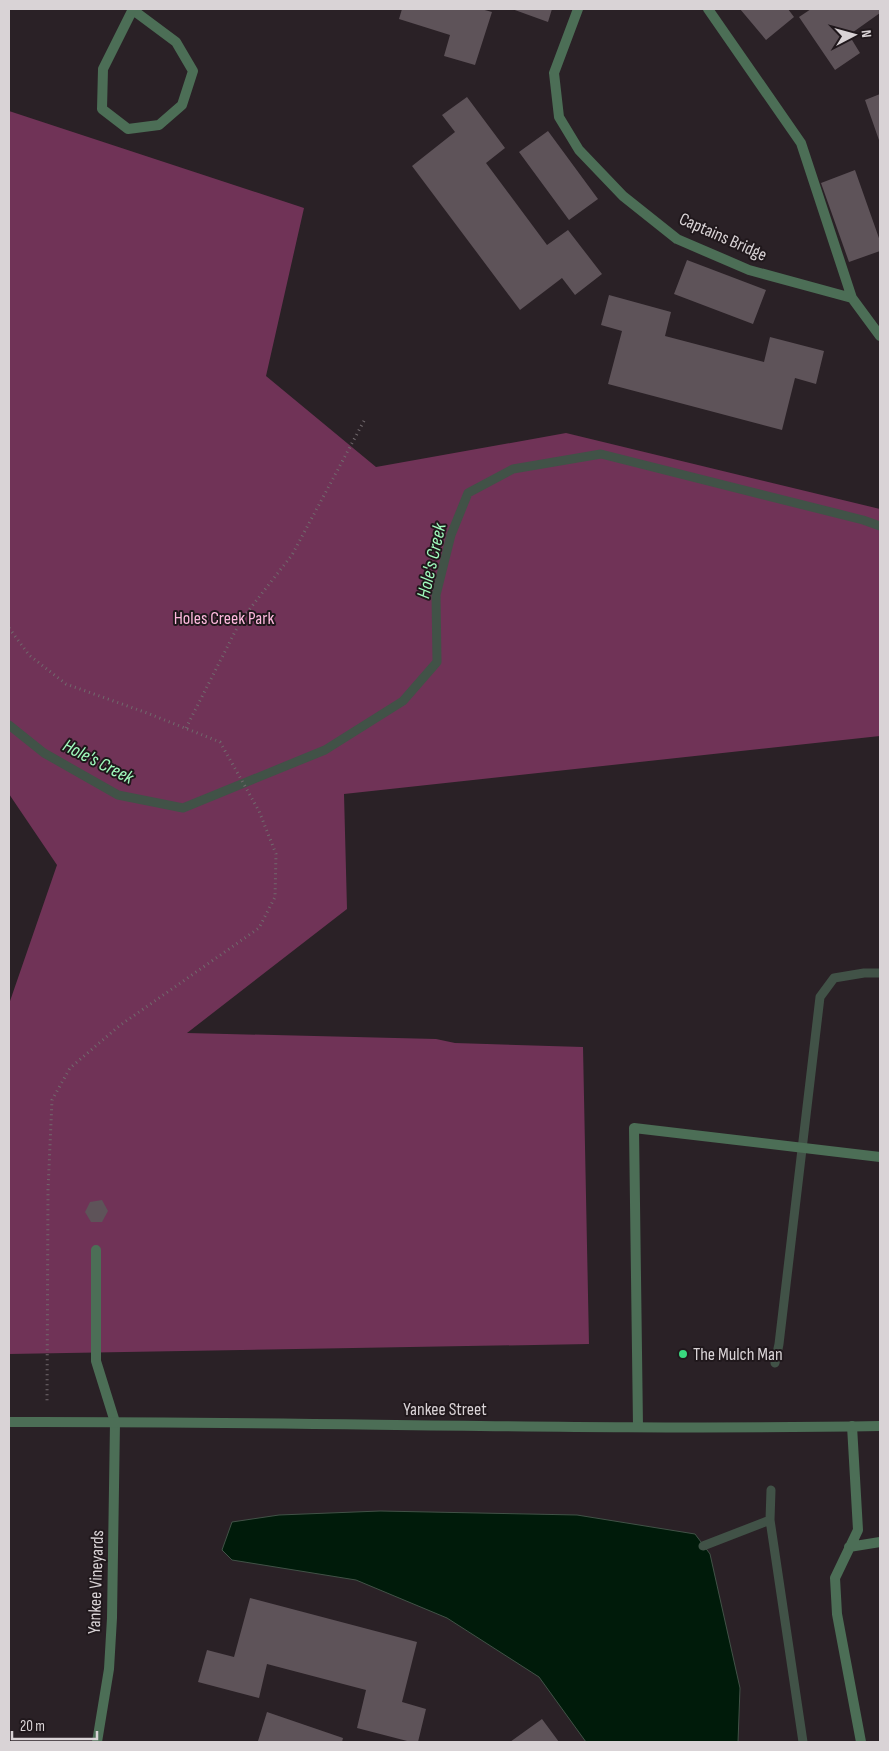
<svg xmlns="http://www.w3.org/2000/svg" width="889" height="1751" font-family="'Sofia Sans Condensed',sans-serif">
<style>
.green{fill:#703357}
.water{fill:#001b0a;stroke:#415247}
.lines{fill:none;stroke-linecap:round;stroke-linejoin:round}
.stream{stroke:#415247;stroke-width:9}
.building{fill:#5e5359}
.path{stroke:#71696d;stroke-width:3;stroke-dasharray:1 4;stroke-linecap:butt}
.service{stroke:#4c6e56;stroke-width:10}
.minor{stroke:#4c6e56;stroke-width:10}
.tertiary{stroke:#4c6e56;stroke-width:10}
.poi-dot{fill:#39d87f;stroke:#20181c;stroke-width:2}
.labels{text-anchor:middle;dominant-baseline:central;stroke-width:4;stroke-linejoin:round;paint-order:stroke}
.street-label{font-size:18px;fill:#d9d3d6;stroke:#20181c}
.park-label{font-size:18px;fill:#fdb9dd;stroke:#20181c}
.poi-label{font-size:18px;fill:#d9d3d6;stroke:#20181c;text-anchor:start}
.water-label{font-size:19px;font-style:italic;fill:#a1fcbe;stroke:#20181c}
</style>
<rect width="100%" height="100%" fill="#2a2126"/>
<path class="green" d="M9,111l295,97 -38,168 110,91 190,-34 314,76v227l-536,58 3,115 -160,124 249,6 19,4 128,4 6,297 -580,10v-350l48,-139 -48,-71z"/>
<path class="water" d="M380,1511l197,4 118,19 15,20 30,134 -2,54h-152l-47,-65 -92,-59 -91,-38 -124,-20 -10,-10 10,-28 47,-7z"/>
<g class="lines">
<path class="stream" d="M9,725l35,28 74,42 65,13 142,-58 78,-49 34,-39 -1,-67 15,-60 17,-42 45,-24 88,-15 262,66 17,6
M775,1363l4,-19 41,-347 14,-19 30,-5h16
M771,1490l-1,30 33,222
M703,1546l67,-26"/>
</g>
<path class="building" d="M402,9h79l11,3 -17,53 -31,-9 6,-21 -51,-16z
M512,9h40l-4,13z
M740,9h48l6,8 -28,23z
M811,9h69v4l-31,22 11,18 -25,17 -36,-53z
M880,94v49l-15,-43z
M467,97l38,51 -19,15 61,82 21,-15 34,44 -27,21 -13,-17 -42,32 -108,-144 43,-34 -13,-17z
M548,131l50,68 -29,21 -50,-68z
M855,170l25,71v10l-31,11 -28,-79z
M687,260l79,30 -13,34 -79,-30z
M609,295l62,17 -6,24 99,26 6,-25 54,14 -8,33 -21,-6 -13,52 -174,-46 14,-53 -21,-6z
M102,1200l6,11 -6,11h-11l-6,-10 5,-10z
M250,1598l167,44 -15,60 24,7 -8,33h-7l-54,-14 9,-38 -99,-26 -8,34 -61,-16 9,-32 27,7z
M267,1712l76,26 -1,4 -84,-1z
M542,1719l17,23h-49z"/>
<g class="lines">
<path class="path" d="M9,628l20,27 37,29 81,29 73,29 39,69 17,43 -1,43 -16,31 -140,98 -49,42 -18,32 -4,90 -1,213
M186,728l55,-108 51,-65 73,-136"/>
<path class="service" d="M96,1250v111l19,61
M638,1426l-4,-298 246,29
M852,1426l6,104 -23,48 2,36 24,128
M849,1547l31,-5"/>
<path class="minor" d="M133,9l-30,60 -1,40 26,20 31,-4 23,-20 11,-34 -17,-29 -43,-32
M578,9l-24,64 5,44 20,33 44,46 54,43 72,31 103,28
M708,9l93,134 51,155 28,38
M97,1742l12,-73 3,-51 3,-196"/>
<path class="tertiary" d="M9,1422c290,-1 581,9 871,4"/>
</g>
<circle class="poi-dot" cx="683" cy="1354" r="5"/>
<g class="labels">
<g class="street-label">
<text transform="translate(723 237) rotate(24)">Captains Bridge</text>
<text x="445" y="1409">Yankee Street</text>
<text transform="translate(96 1582) rotate(-88)">Yankee Vineyards</text>
</g>
<g class="park-label">
<text x="224" y="618">Holes Creek Park</text>
</g>
<g class="poi-label">
<text x="693" y="1354">The Mulch Man</text>
</g>
<g class="water-label">
<text transform="translate(432 561) rotate(-77)">Hole's Creek</text>
<text transform="translate(98 762) rotate(27)">Hole's Creek</text>
</g>
</g>
<rect width="889" height="1751" fill="none" stroke="#d9d3d6" stroke-width="20"/>
<g transform="translate(854 35) rotate(84)" stroke="#20181c" stroke-width="4" paint-order="stroke">
<path d="M0-4L9 19L0 12L-9 19Z" fill="#d9d3d6"/>
<text y="-8" font-size="14" font-weight="bold" text-anchor="middle" fill="#d9d3d6">N</text>
</g>
<path d="M12 1731v8h85v-8" fill="none" stroke="#d9d3d6" stroke-width="2.5"/>
<text x="20" y="1731" font-size="15" fill="#d9d3d6" stroke="#20181c" stroke-width="4" paint-order="stroke">20 m</text>
</svg>
